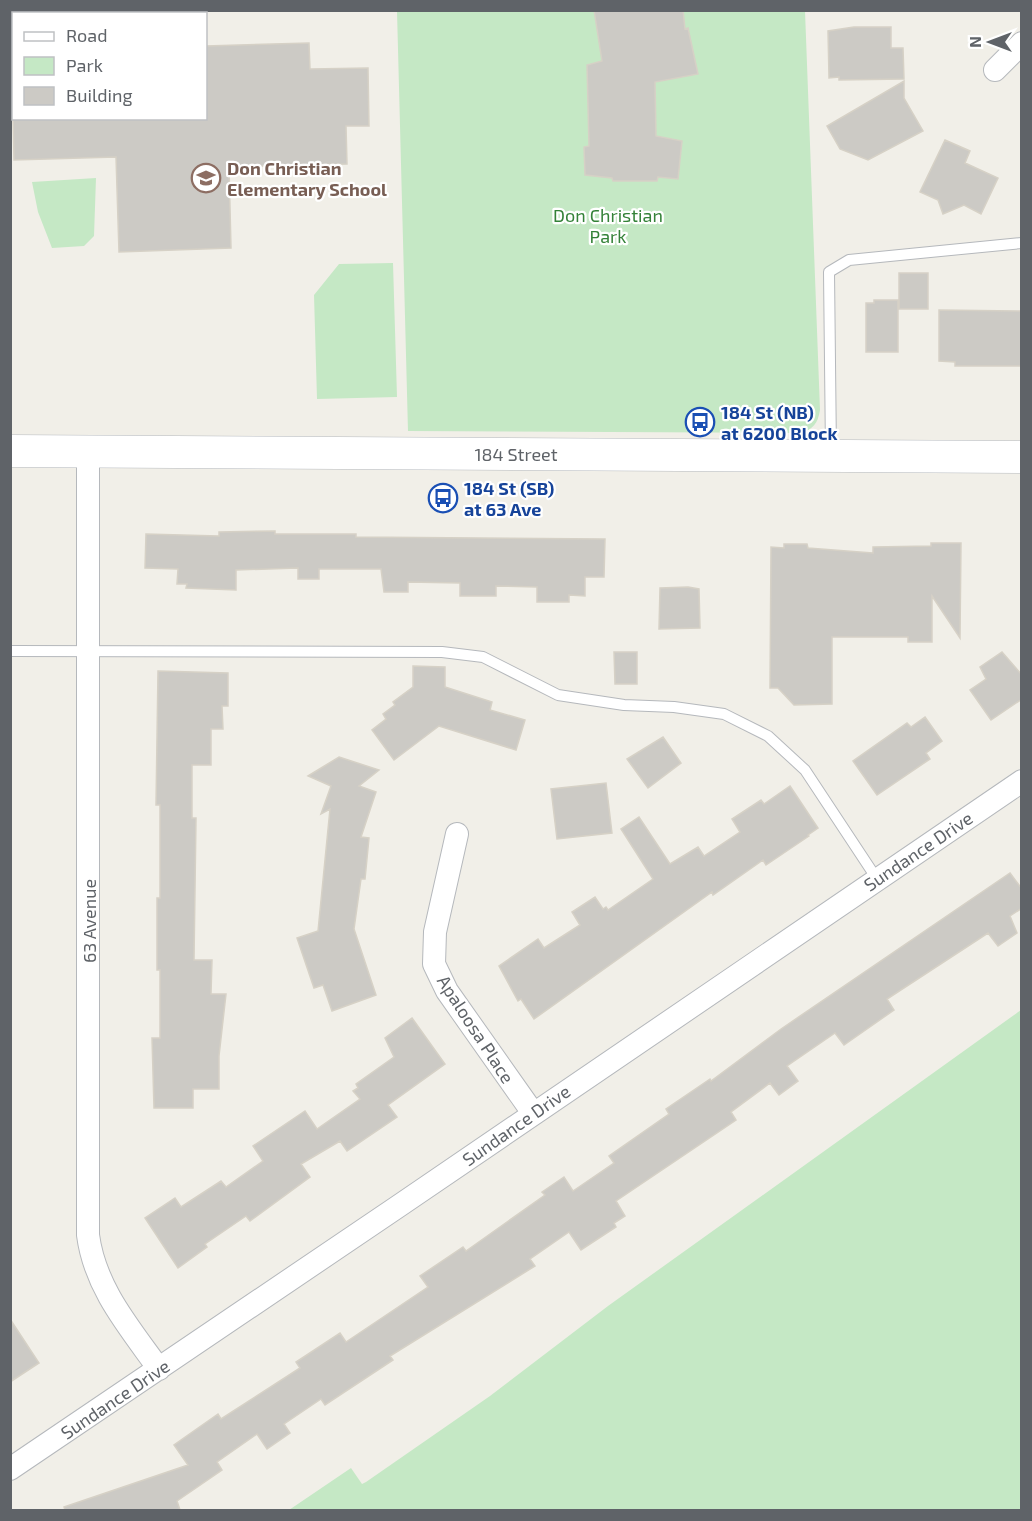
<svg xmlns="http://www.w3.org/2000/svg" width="1032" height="1521" font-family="'Exo 2',sans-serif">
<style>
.green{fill:#c5e8c5}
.building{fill:#cccac5;stroke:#d6d1c6;stroke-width:1.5}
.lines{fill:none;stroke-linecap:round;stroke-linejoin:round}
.service-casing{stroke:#b5b8bc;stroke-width:12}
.minor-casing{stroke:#b5b8bc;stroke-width:24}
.secondary-casing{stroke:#b6babf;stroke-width:33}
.service{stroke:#fff;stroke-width:10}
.minor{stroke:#fff;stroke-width:22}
.secondary{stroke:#fff;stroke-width:32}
.labels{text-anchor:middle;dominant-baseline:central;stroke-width:4.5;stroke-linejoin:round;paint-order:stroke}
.education-label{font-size:18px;font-weight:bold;fill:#785e54;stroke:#fff;text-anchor:start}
.park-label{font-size:18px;fill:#348238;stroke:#fff}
.transit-label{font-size:18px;font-weight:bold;fill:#164399;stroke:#fff;text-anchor:start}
.street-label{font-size:18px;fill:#5f6368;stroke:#fff}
</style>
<rect width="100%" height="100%" fill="#f1efe8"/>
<path class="green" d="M397,11h408l15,399c-2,13 -7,20 -20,23l-392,-2z
M96,178l-2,58 -10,10 -32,2 -14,-36 -6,-30z
M393,263l4,134 -80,2 -3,-104 25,-31z
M1021,1010v500h-732l62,-42 11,16 4,-2 124,-86 118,-90z"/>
<path class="building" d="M594,10h89l2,19 3,-1 10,46 -43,8 1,54 26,5 -4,38 -20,-2 -1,4h-44l-1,-3 -27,-3 -1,-28 5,-1 -2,-81 15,-4z
M854,27h37v21h12l1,31 -65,1v-3l-10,1 -1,-47z
M309,43l1,26 58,-1 1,58h-23l1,38 -118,3 2,81 -112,4 -3,-95 -102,3 -1,-42h193v-72z
M904,81v17l19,33 -55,29 -28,-11 -13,-23z
M945,140l25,11 -5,12 33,15 -17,36 -17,-9 -21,9 -5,-14 -18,-8z
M899,273h29v36h-29z
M874,300h24v52h-32v-49h8z
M939,310l83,1v55h-67v-4l-16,-1z
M275,531v3h81v3l249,2 -1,38h-19v19l-16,-1v7h-32v-15l-41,-1v10h-36v-13l-52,-1v10h-24l-3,-23h-62v10h-21v-11l-62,2v20l-50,-2 1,-4h-10l1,-15 -33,-1 1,-34 73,2v-4z
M931,543h30l-1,95 -28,-42v46h-24v-5h-76v67l-38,1 -16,-17h-8l1,-141 13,1v-4h23l1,4 65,5v-6l58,-1z
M688,587l11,2 1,39 -41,1 1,-41z
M614,652h23v32h-22z
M1002,652l20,23v24l-31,21 -21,-30 16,-11 -6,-12z
M413,666l32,1v20l47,15 -2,8 35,10 -9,30 -77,-24 -45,34 -22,-30 14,-11 -3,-5 12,-9 -2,-3 20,-15z
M158,671l70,2v33h-6l1,23h-12v36h-19v53h4l-2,142h18l-1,34h15l-7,62v33h-26v19h-39l-2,-70h8v-68h-3v-72h3v-93h-4z
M925,717l17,24 -16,12 4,6 -53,36 -24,-34 54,-38 4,4z
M663,737l18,26 -33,25 -21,-29z
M339,757l40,13 -20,16 17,6 -15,45 8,1 -4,41h-4l-7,50 22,66 -44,16 -9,-26 -9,3 -17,-50 21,-7 12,-122 -9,5 10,-28 -23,-10z
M606,783l6,50 -55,6 -6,-50z
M790,786l28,42 -10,7 1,1 -43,29 -3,-5 -50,35 -1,-3 -178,127 -13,-20 -3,2 -19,-35 39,-27 6,9 36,-23 -8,-13 23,-15 8,12 3,-2 2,3 45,-31 -32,-50 18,-12 31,47 28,-17 6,9 36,-24 -8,-13 29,-19 3,4z
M1010,873l12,16v19l-12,8 7,17 -19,13 -10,-13 -101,66 7,11 -50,35 -9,-12 -48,33 11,15 -19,14 -9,-12 -39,29 5,8 -120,81 9,15 -11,7 2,4 -35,23 -12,-18 -39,27 5,7 -145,90 3,4 -68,45 -4,-6 -37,25 6,9 -23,16 -10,-15 -40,28 5,8 -45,31 3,9h-115l-1,-3 124,-42 -14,-20 44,-31 3,5 79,-51 -4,-6 44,-29 6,9 82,-55 -8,-11 43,-29 3,4 79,-56 -3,-3 22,-15 9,14 41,-28 -5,-7 60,-42 -3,-5 44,-30 1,2 70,-52z
M412,1018l33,46 -57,41 9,12 -50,34 -7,-10 -39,23 9,13 -60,44 -4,-5 -41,28 2,3 -29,21 -33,-50 30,-20 6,9 40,-26 5,6 37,-26 -10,-15 52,-35 12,18 43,-30 -7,-8 5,-3 -2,-4 38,-27 -9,-19z
M10,1319l29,44 -29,19z"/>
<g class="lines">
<g class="service-casing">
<path id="service" d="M831,453l-2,-181 20,-12 173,-17
M10,651l432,1 41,5 75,38 66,10 50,2 50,7 44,22 37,34 72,109"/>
</g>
<g class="minor-casing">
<path id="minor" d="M995,70l27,-27
M88,452v783c7,53 41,92 71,134
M457,834l-22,98 -1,32 13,27 86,122
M10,1469c339,-227 674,-459 1012,-688"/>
</g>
<g class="secondary-casing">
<path id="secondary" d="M10,451l1012,6"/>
</g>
<use href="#service" class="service"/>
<use href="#minor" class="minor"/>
<use href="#secondary" class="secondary"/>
</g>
<defs>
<g id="school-ring" transform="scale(1.5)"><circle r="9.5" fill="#fff" stroke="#8d6e63" stroke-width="1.5"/><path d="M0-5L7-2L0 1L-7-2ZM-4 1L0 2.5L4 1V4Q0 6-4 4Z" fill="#8d6e63"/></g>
<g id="bus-ring" transform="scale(1.5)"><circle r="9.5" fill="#fff" stroke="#1a4fb4" stroke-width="1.5"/><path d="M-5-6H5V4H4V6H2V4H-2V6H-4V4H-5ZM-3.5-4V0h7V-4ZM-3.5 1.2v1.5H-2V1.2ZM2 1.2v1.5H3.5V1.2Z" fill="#1a4fb4"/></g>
</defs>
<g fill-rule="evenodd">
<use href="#school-ring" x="206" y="178"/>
<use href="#bus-ring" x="700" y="422"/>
<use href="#bus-ring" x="443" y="498"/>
</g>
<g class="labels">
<g class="education-label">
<text x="227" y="168">Don Christian<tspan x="227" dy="21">Elementary School</tspan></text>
</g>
<g class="park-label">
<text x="608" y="215">Don Christian<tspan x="608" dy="21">Park</tspan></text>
</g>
<g class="transit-label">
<text x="721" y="412">184 St (NB)<tspan x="721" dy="21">at 6200 Block</tspan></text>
<text x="464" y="488">184 St (SB)<tspan x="464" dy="21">at 63 Ave</tspan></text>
</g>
<g class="street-label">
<text x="516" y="454">184 Street</text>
<text transform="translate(918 851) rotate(-34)">Sundance Drive</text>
<text transform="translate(89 921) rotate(-90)">63 Avenue</text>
<text transform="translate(476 1029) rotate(57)">Apaloosa Place</text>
<text transform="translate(516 1125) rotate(-35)">Sundance Drive</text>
<text transform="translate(115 1399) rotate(-34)">Sundance Drive</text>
</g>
</g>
<rect width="1032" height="1521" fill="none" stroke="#5f6368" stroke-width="24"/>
<rect x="12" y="12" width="195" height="108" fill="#ffffff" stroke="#bfc1c3" stroke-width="1.5"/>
<rect x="24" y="32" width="30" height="9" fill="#ffffff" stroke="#bfc1c3" stroke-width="1.5"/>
<text x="66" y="42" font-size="18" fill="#5f6368">Road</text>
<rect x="24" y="57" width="30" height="18" fill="#c5e8c5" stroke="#bfc1c3" stroke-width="1.5"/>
<text x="66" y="72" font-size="18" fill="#5f6368">Park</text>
<rect x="24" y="87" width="30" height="18" fill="#cccac5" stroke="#bfc1c3" stroke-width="1.5"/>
<text x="66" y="102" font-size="18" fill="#5f6368">Building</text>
<g transform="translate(990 42) rotate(270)" stroke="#ffffff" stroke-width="4.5" paint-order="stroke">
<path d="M0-4.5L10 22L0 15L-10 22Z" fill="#5f6368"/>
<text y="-9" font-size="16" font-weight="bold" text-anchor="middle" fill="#5f6368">N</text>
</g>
</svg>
